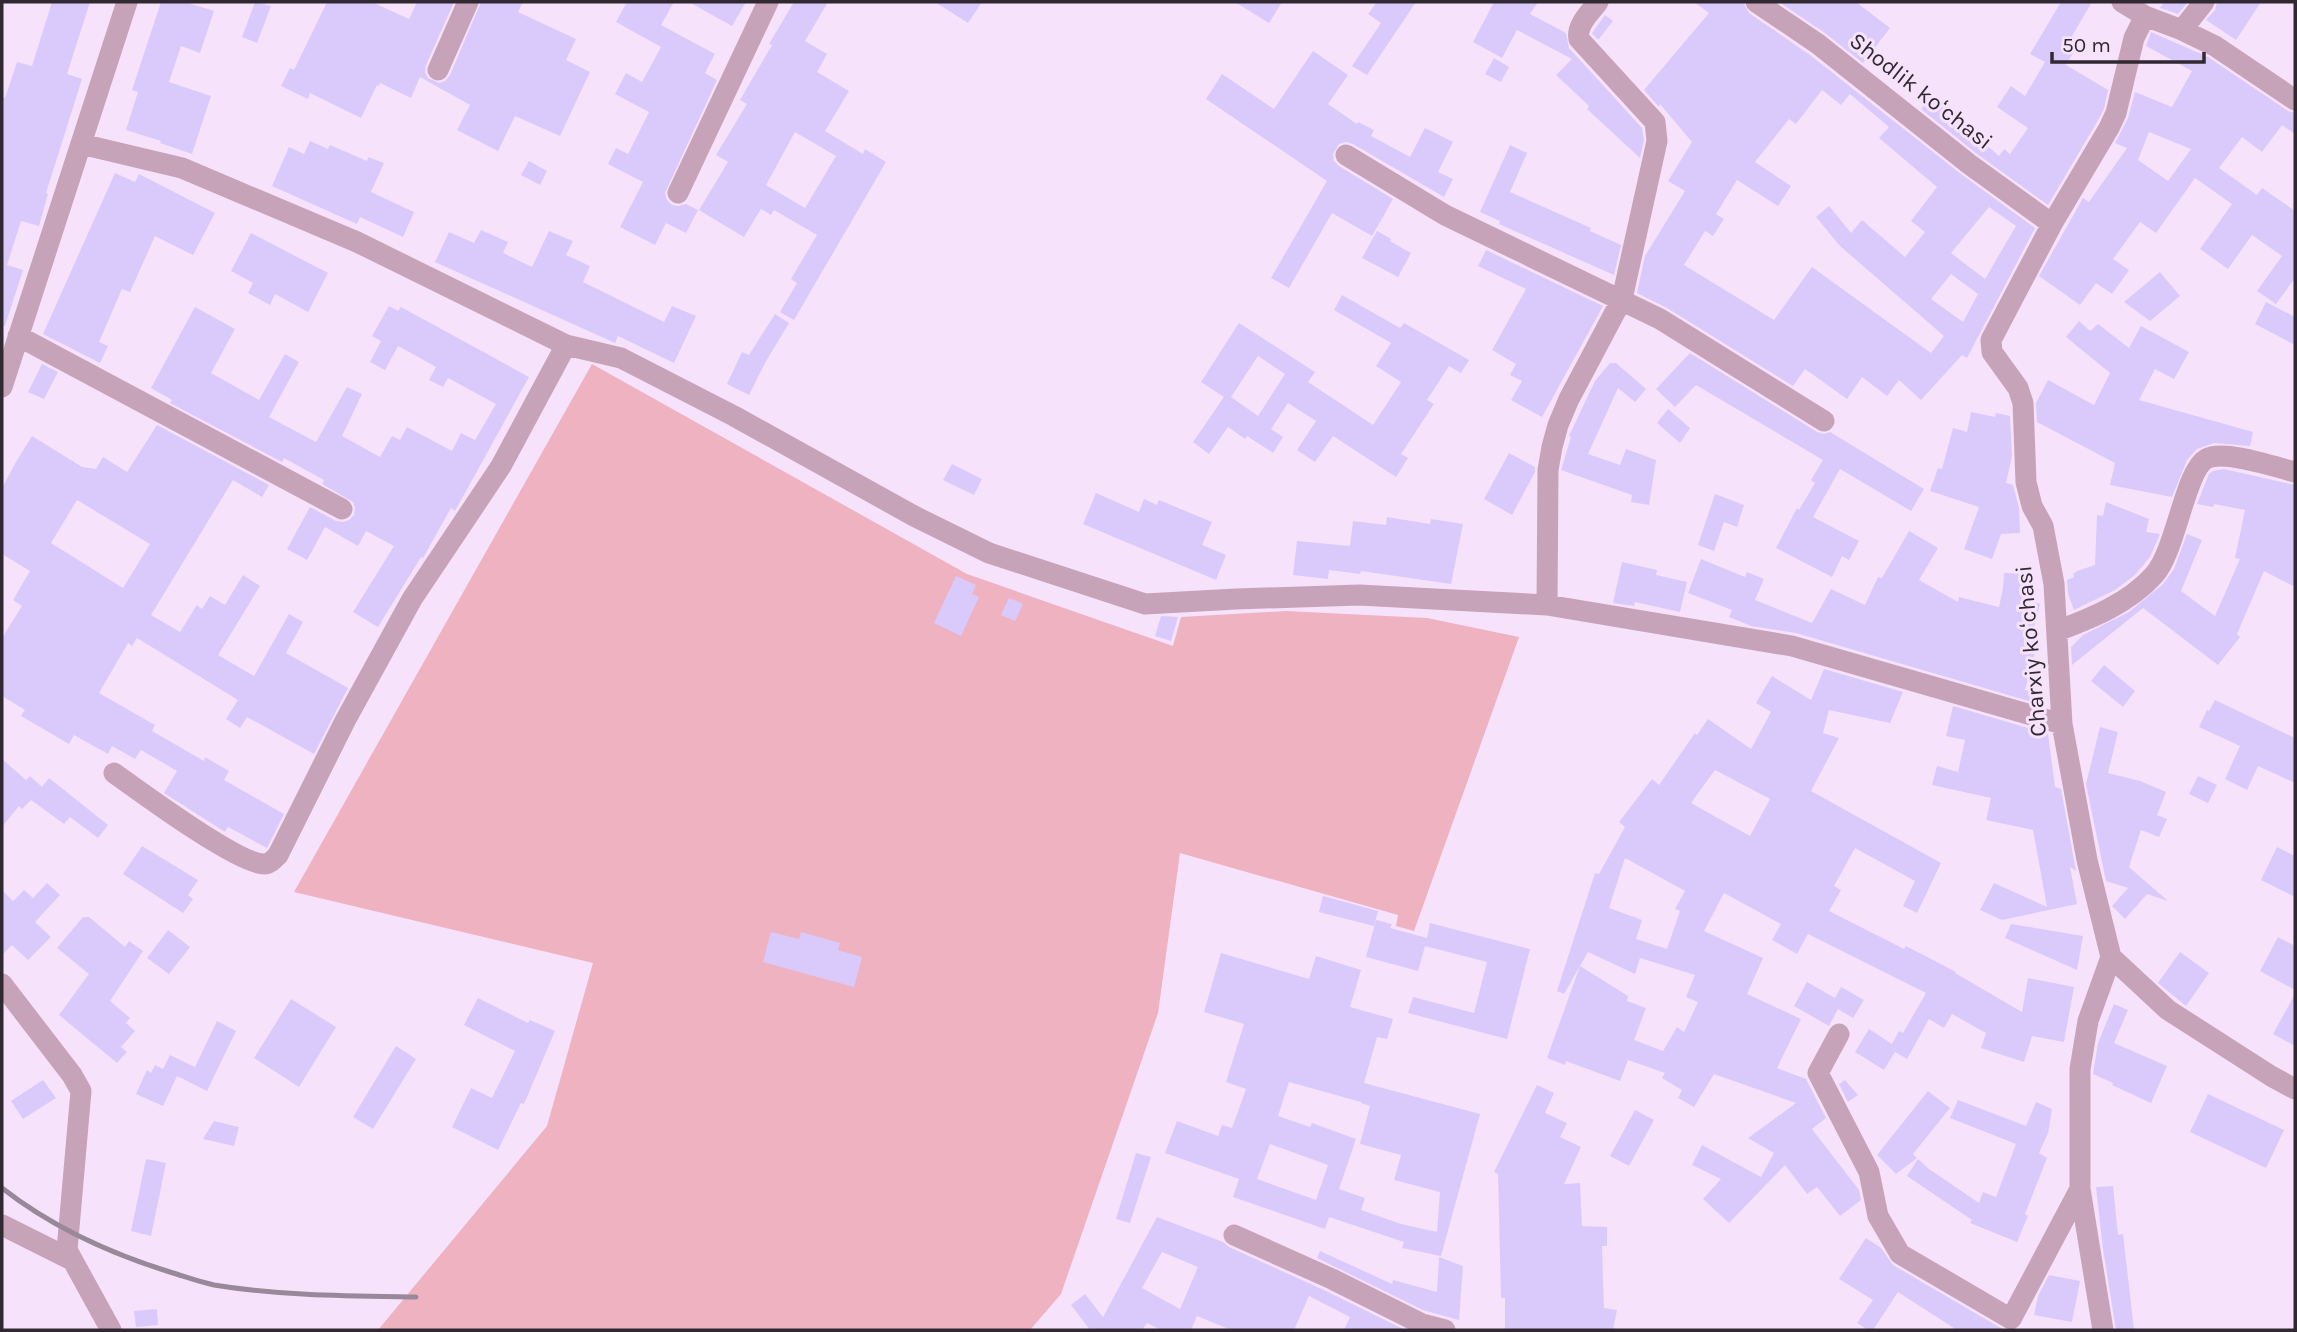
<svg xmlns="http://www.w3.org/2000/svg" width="2297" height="1332" font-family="Karla,sans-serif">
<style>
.green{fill:#eeb2c1}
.building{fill:#dacafc;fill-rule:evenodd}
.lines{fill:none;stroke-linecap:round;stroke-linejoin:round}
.street{stroke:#c7a3b9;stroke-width:21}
.rail{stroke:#97899a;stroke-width:5}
.labels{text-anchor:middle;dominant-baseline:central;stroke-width:6;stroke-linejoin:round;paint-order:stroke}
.street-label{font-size:23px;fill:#312932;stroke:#f7e2fb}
</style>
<rect width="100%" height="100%" fill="#f7e2fb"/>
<path class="green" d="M592,364l375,210 206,72 8,-29 105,-6 141,7 92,19 -105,294 -18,-5 2,-11 -218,-62 -22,160 -97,281 -31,36h-652l169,-204 46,-163 -299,-71z"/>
<path class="building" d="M52,2h38l-23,72 15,5 -36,114 2,1 -9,32 -18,-5 -14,44 16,5 -18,56h-3v-229l3,1 12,-36 15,4z
M161,2h24l29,9 -14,42 -19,-7 -12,36 42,14 -19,58 -32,-11 1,-2 -35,-11 12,-38 -6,-2z
M255,2l16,4 -14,37 -15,-6z
M327,2h45l37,17 8,-17h37l-28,63 -1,7 3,6 11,5 6,-2 5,-6 31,-73h42l-5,10 58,27 -10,21 24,12 -30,64 -45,-20 -17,35 -41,-21 13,-25 -50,-28 -9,21 -31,-15 -1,3 -2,-1 -16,33 -51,-25 -2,6 -27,-13 9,-18 4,2z
M627,2h47l-13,23 54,29 -10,19 12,7 -52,113 2,7 5,5 6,1 8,-2 12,6 -12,23 -20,-10 -11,22 -35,-18 23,-45 -35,-18 8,-16 12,6 21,-42 -34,-18 11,-21 16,9 19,-35 -45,-25z
M689,2h57l-14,24z
M794,2h34l-23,39 22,13 -10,18 32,19 -24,40 38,23 2,-5 21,13 -92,158 -14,-8 17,-29 -6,-4 26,-44 -43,-25 -3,5 -10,-6 -17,28 -45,-27 29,-48 -12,-7 31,-51 -7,-4 32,-55 -3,-1zM795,132l41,24 -31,52 -39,-23z
M935,2h47l-14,21z
M1235,2h47l-13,21z
M1377,2h39l-49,73 -15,-9 29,-43 -13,-9z
M1494,2h44l-8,12 36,19 3,15 73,80 2,12 -4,18 -53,-49 2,-3 -33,-31 16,-16 -55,-29 -15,28 -29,-16z
M1694,2h49l6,11 61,42 151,119 74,54 -68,130 -5,-3 -41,45 -22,-20 -12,16 -25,-19 -15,22 -42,-30 -12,17 -126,-78 -30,-15 8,-37 40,-65 -17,-10 24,-39 -32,-38 -1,3 -15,-17 65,-77zM1822,90l19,15 9,-11 39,33 -10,11 58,49 -26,34 14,11 -20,25 -43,-37 -11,13 -22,-27 -13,11 24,29 104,90 -13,17 -119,-86 -38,53 -90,-55 21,-34 8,5 11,-17 -8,-5 21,-34 41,26 13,-20 -36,-24 34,-43 7,5zM1989,207l27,19 -31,53 -34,-26zM1951,274l27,20 -15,28 -32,-23z
M1779,2h77l34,26 -27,35 -38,-30z
M2061,2h31l-20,34 8,5 -14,24 42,25 -4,19 -7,13 -49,83 -71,-51 -56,-45 10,-12 68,59 5,-7 6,5 18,-26 -31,-21 14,-21 14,10 20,-34 -15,-8z
M2164,2h24l-10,12 -18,-6z
M2217,2h44l-25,38 -30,-20 9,-10z
M1605,15l8,6 -15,19 -6,-7z
M2151,32l57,25 80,54 7,2v21l-13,-9 -20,27 -20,-15 -23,31 38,27 5,-7 33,23v67l-19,26 -19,-13 25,-35 -30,-21 -24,34 -28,-20 32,-45 -37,-26 -39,55 -16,-11 -27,37 16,11 -17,24 -16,-11 -16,22 -41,-29 44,-78 6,4 38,-54 -12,-5 13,-25 7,-26 37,15 20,-36 -46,-25zM2149,132l42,17 -23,32 -30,-21z
M1313,51l35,24 -20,29 29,20 1,-2 16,8 -3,6 39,21 15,-29 28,14 -15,30 15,7 -9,18 -91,-53 -7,-2 -7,2 -6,10 1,7 5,5 54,33 -21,37 -40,-23 -43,75 -18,-10 56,-97 -121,-82 16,-25 52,35z
M1494,58l15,9 -8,15 -16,-8z
M310,141l18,8 2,-4 37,16 1,-4 16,6 -13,29 43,20 -11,25 -43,-20 -3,7 -85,-38 17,-39 15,7z
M1510,145l17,8 -17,39 81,36 -1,3 31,14 -7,30 -115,-51 1,-3 -20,-9z
M529,161l18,10 -7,14 -19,-10z
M115,173l20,9 4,-8 76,39 -22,42 -38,-19 -25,56 -8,-3 -23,53 9,4 -8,17 -57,-29z
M481,230l27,12 -5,11 29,14 17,-36 24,10 -7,14 24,11 -7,16 81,40 8,-16 24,10 -22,47 -56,-27 -3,7 -180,-81 14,-30 25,11z
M1377,231l14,8 -1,2 21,12 -13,24 -36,-19z
M251,233l77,40 -20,39 -33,-18 -5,11 -22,-12 5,-10 -22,-12z
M1486,250l117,56 -61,111 -31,-17 11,-19 -12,-6 6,-11 -24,-14 34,-61 -48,-23z
M2160,272l20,24 -30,25 -26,-19z
M1342,295l58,33 4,-5 65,37 -8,13 -12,-7 -22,34 7,4 -33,50 7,4 -12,19 -63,-41 -18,26 -18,-12 19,-29 -28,-18 -17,26 12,8 -10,16 -26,-17 -2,3 -17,-12 -19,27 -16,-12 31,-45 -23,-15 38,-59 76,49 -7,10 65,43 28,-43 -25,-16 15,-23 -57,-33zM1258,356l27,18 -27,42 -27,-19z
M2266,302l29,15v28l-40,-21z
M389,306l9,5 3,-4 128,70 -74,134 -4,-3 -28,50 -2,-1 -43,70 -25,-15 41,-66 -28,-15 -8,15 -33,-19 -18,33 -20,-11 23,-42 26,14 7,1 6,-2 5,-5 1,-7 -2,-6 -31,-18 2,-4 -40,-22 -2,4 -112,-59 2,-3 -21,-12 44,-81 40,22 -24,44 48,27 26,-46 14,8 -30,55 47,25 31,-55 15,7 -20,42 38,21 12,-21 8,4 7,-13 45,24 9,-18 14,7 21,-36 -48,-26 -5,9 -14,-7 7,-13 -38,-21 -13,24 -15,-8 11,-21 -9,-5z
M775,314l14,9 -24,40 -16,32 -22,-11 15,-32 7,3z
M2079,321l11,10 8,-7 31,24 12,-22 48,26 -15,27 -19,-10 -16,31 114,32 -3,14 -36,-3 -17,6 -10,11 -15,37 -62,-12 5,-22 -78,-41 -1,-19 12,-23 46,25 16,-32 -44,-36z
M1690,353l127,79 7,2 6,-2 94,57 -13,22 -71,-42 -27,48 46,24 -10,19 -7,-4 -10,21 -56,-29 21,-40 2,2 16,-27 -4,-3 12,-20 -127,-75 -21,22 -19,-18z
M1610,363h6l30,26 -11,13 -17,-14 -30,66 32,11 6,-16 30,11 -7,45 -18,-3 1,-7 -71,-25 10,-33 -2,-1 26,-55z
M42,364l16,8 -14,27 -16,-7z
M1668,409l22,19 -10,15 -23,-20z
M1971,412l24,5 1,-4 14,3 2,40 -6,27 7,2 6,23 1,25 -19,1 -9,25 -28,-10 15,-42 -49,-16 8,-23 4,1 11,-41 14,4z
M157,425l112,60 -7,12 -29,-17 -82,135 29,17 17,-27 5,4 8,-13 15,9 18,-30 17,11 -42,69 36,21 35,-62 14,8 -17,31 62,35 -34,66 -67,-37 -7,11 -14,-9 12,-19 -101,-62 -5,8 -4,-3 -29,50 56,32 -3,6 52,30 1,-4 24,14 -5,9 60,34 -17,34 -39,-21 -3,5 -61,-39 13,-22 -36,-21 -6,9 -23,-13 -4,8 -34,-19 -5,9 -48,-28 4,-6 -23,-14v-58l20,-32 -9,-6 17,-29 -28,-17v-66l14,-26 16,-26 50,31 14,2 7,-12 24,15zM77,500l73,44 -27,44 -72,-45z
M1509,453l26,14v5l-23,43 -28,-16z
M952,464l30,15 -8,16 -31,-15z
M2224,469l71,16v102l-31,-16 -27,63 3,3 -22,28 -75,-57 -71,57 -1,-18 12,-12 46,-23 34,-28 11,-15 13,-35 15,6 -21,51 34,25 25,-57 -5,-1 10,-48 -31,-6 -1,3 -16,-3 12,-30 4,-3z
M1096,493l43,19 5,-13 13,6 2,-5 53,22 -10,23 24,10 -10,25 -133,-56z
M1715,494l29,11 -7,22 -13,-5 -10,29 -16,-6z
M2106,502l43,17 -3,13 14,2 -10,23 -15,18 -20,15 -41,20 -6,-16 -1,-14 7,-3 -1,-3 4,-3 18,-6 2,-50 6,1z
M1387,517l43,7 1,-5 32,5 -12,60 -90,-13 -1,3 -31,-4 -1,9 -35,-4 4,-34 53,5 3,-25 33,4z
M1909,531l29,17 -19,32 39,22 1,-5 40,10 4,-19 1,-15 27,1v27l9,3 -8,31 7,2 -14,53 16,3 -2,11 -243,-71 -45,-7 -22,-9 3,-7 -44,-17 13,-34 44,18 2,-5 17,7 -9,21 57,23 19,-34 34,16 13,-28 4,1z
M1622,562l35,8 -1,5 31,7 -7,30 -45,-10 -1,4 -21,-3z
M956,576l20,9 -4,9 7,3 -18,39 -27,-13z
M1009,598l14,6 -8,17 -14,-6z
M1161,616l17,1 -7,24 -16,-5z
M2104,665l31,26 -12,16 -32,-26z
M1824,669l79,23 -13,31 -61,-13 -6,23 16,5 -28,53 130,72 -24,50 -14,-7 12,-25 -60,-33 -21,38 7,4 -12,21 75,38 2,-3 50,26 -1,1 67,39 6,-34 46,9 -10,55 -32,-6 -8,26 -43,-14 5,-15 -34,-19 -8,14 -15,-9 -22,40 -12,-7 -11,18 -29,-18 14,-23 23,15 7,-13 4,2 23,-40 -118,-59 -11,20 -25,-14 9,-16 -57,-31 -20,38 59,27 -16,36 54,25 -24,49 29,11 20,39 -14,11 47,61 2,10 -21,16 -23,-29 -10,7 -22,-29 -56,58 -26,-24 18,-20 -29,-14 10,-20 59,32 13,-24 -26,-15 48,-35 -82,-29 -20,33 -16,-9 4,-8 -20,-12 3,-5 -37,-13 -8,21 -54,-20 -1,4 -18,-7 33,-92 48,30 -1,5 19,7 -12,32 29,11 14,-24 7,5 14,-30 -12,-5 9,-22 -55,-17 -5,16 -47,-22 -24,42 -7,-3 38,-118 4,1 26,-47 -6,-5 33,-43 7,6 36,-52 2,2 11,-16 43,30 20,-37 -15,-9 16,-27 39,24zM1715,770l55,29 -20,37 -59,-33zM1625,858l60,33 -10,18 5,2 -13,38 -31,-10 6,-19 -33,-12z
M2215,700l80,38v45l-37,-17 -11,24 -22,-11 15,-33 -41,-19 8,-17 2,1z
M1953,706l95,28 7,53 6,2 15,82 -6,-4 7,37 -75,16 -22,-10 14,-27 53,24 -14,-77 -47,-10 5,-22 -59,-13 5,-19 21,6 7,-32 -19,-4z
M2100,727l18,5 -10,41 32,8 26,11 -9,23 10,4 -8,18 -18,-7 -12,37 39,34 -21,-7 -22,25 -13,-13 16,-18 -22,-7 -20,-97z
M2,759l24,21 4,-4 12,11 7,-9 59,47 -10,13 -28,-21 -6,7 -33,-24 -9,9 -3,-3 -17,21z
M2198,776l19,9 -9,18 -19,-9z
M142,846l56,34 -10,15 5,4 -10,14 -60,-39z
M2277,847l18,9v41l-34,-17z
M47,883l13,12 -25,27 16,15 -23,23 -16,-15 -10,10v-65l11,11 11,-11 9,8z
M1323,896l55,15 -4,15 -55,-14z
M83,917h6l36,30 4,-6 14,10 -33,50 20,17 -4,5 9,8 -14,16 6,5 -10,11 -58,-48 30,-41 -32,-26z
M1376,920l16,4 -2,4 37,10 3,-15 100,26 -23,90 -99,-26 5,-16 61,16 13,-51 -62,-16 -7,25 -52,-14z
M2011,924l72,12 -6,34 -72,-32z
M168,930l22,17 -21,27 -22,-16z
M771,932l28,7 2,-7 39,11 -2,7 24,7 -8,30 -91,-25z
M2278,937l17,9v44l-35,-19z
M2180,952l29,21 -23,33 -28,-23z
M1221,953l88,26 7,-23 45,14 -11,37 43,12 -6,20 -10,-2 -13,46 116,31 -39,142 -39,-8 2,-6 -75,-25 -4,12 -92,-32 6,-18 -74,-26 12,-32 41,15 4,-11 10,3 14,-39 -20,-7 18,-58 -40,-12zM1289,1082l72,20v1l9,3 -10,38 41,11 -7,25 46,12 -3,40 -36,-8 -40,-14 4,-12 -26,-9 17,-50 -44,-16 -2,4 -32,-11zM1270,1144l58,21 -12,35 -59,-21z
M1807,982l28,16 6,-11 23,13 -11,18 -15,-9 -9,17 -35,-20z
M2295,994v52l-22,-12z
M478,998l50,25 2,-3 25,11 -31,73 -3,-1 -23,47 -46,-23 19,-39 21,10 23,-47 -51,-26z
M291,999l45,28 -37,60 -45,-29z
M2114,1004l14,6 -14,33 53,23 -16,37 -39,-18 1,-2 -20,-9 5,-31z
M217,1021l19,10 -29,60 -30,-15 -14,30 -27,-12 11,-24 4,3 4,-8 8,4 7,-14 25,12z
M396,1046l20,13 -43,70 -20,-12z
M43,1080l13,18 -33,21 -12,-18z
M1845,1080l13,15 -10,7 -9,-18z
M1537,1085l17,8 -9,20 22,10 -7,14 21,10 -17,37 16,-1 2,43 25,1v19h-5l2,62 13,2 -4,20h-108v-32h-4l-3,-124 -4,-2z
M1928,1091l22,17 -37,46 4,4 -21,16 -19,-19z
M2208,1094l76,36 -18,38 -76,-36z
M1958,1100l68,26 10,-24 16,7 -4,24 -9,20 8,5 -22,56 3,2 -11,26 -47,-19 2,-3 -65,-44 11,-17 11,10 50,34 4,-11 13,5 20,-53 -66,-26z
M1635,1110l19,10 -25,46 -19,-10z
M214,1121l25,6 -5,19 -31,-7z
M1136,1153l15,4 -21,66 -14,-4z
M146,1159l20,4 -15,73 -20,-5z
M2113,1186l5,49 5,-1 11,96h-18l-13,-81 -7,-62z
M1157,1217l66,25 6,5 97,44 79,39h-61l6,-13 -41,-21 -15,34h-63l-34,-14 -6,14h-30l-14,-7 -5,7h-52l-19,-25 14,-11 18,23zM1162,1252l36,15 -18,42 -38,-21z
M1866,1238l15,10 12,17 111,65h-47l-59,-38 -25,38h-5l-11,-7 16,-23 -34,-21z
M1320,1251l72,33 1,-4 44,12 2,-35 24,9 -4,54 -36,-10 -106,-52z
M2049,1275l31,6 -8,41 -38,-7 4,-19z
M157,1309l1,16 -22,2 -2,-16z"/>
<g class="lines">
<path class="street" d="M1756,2l62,42 151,120 83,60
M2122,2l23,14 -11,22 -18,75 -7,15 -57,96 -61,116 1,12 26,36 5,15 3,79 6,24 11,20 11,58 8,140 25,136 24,97 57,53 103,66 24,13
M2145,16l37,14 22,-28
M2182,30l33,16 80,54
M438,70l30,-68
M81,144l101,24 175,74 209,103
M1346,155l99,60 215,104 164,102
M678,193l90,-191
M18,336l324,173
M2,387l125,-385
M1547,605l1,-135 4,-23 6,-22 11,-26 53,-100 35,-158 -2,-19 -76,-83c-3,-14 11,-26 19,-37
M2057,631c35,-13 72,-28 97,-56 22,-24 31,-104 52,-116 18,-10 69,8 89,13
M114,773c25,18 124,91 150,91 6,0 10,-5 14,-9l67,-134 67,-122 89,-133 65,-121 55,13 113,58 180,100 75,37 156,51 91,-5 123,-4 188,10 245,41 270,78
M2,984l70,91 9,16 -14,159 44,80
M1839,1034l-21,39 51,99 9,44 22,38 111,65 69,-130
M2,1225l70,35
M1234,1235l98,44 90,45 23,6
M2103,1330l-23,-141v-120l8,-48 23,-64"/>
<path class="rail" d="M2,1188c51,40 109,66 171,85 13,4 27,9 41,12 67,11 134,11 202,12"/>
</g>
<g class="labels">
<g class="street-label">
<text transform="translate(1921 91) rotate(38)">Shodlik koʻchasi</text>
<text transform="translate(2031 651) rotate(-95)">Charxiy koʻchasi</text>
</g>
</g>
<rect width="2297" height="1332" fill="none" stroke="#312932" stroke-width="7"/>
<path d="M2052 52v10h152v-10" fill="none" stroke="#312932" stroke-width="3.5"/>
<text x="2062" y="52" font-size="21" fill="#312932" stroke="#f7e2fb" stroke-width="5" paint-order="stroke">50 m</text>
</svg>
